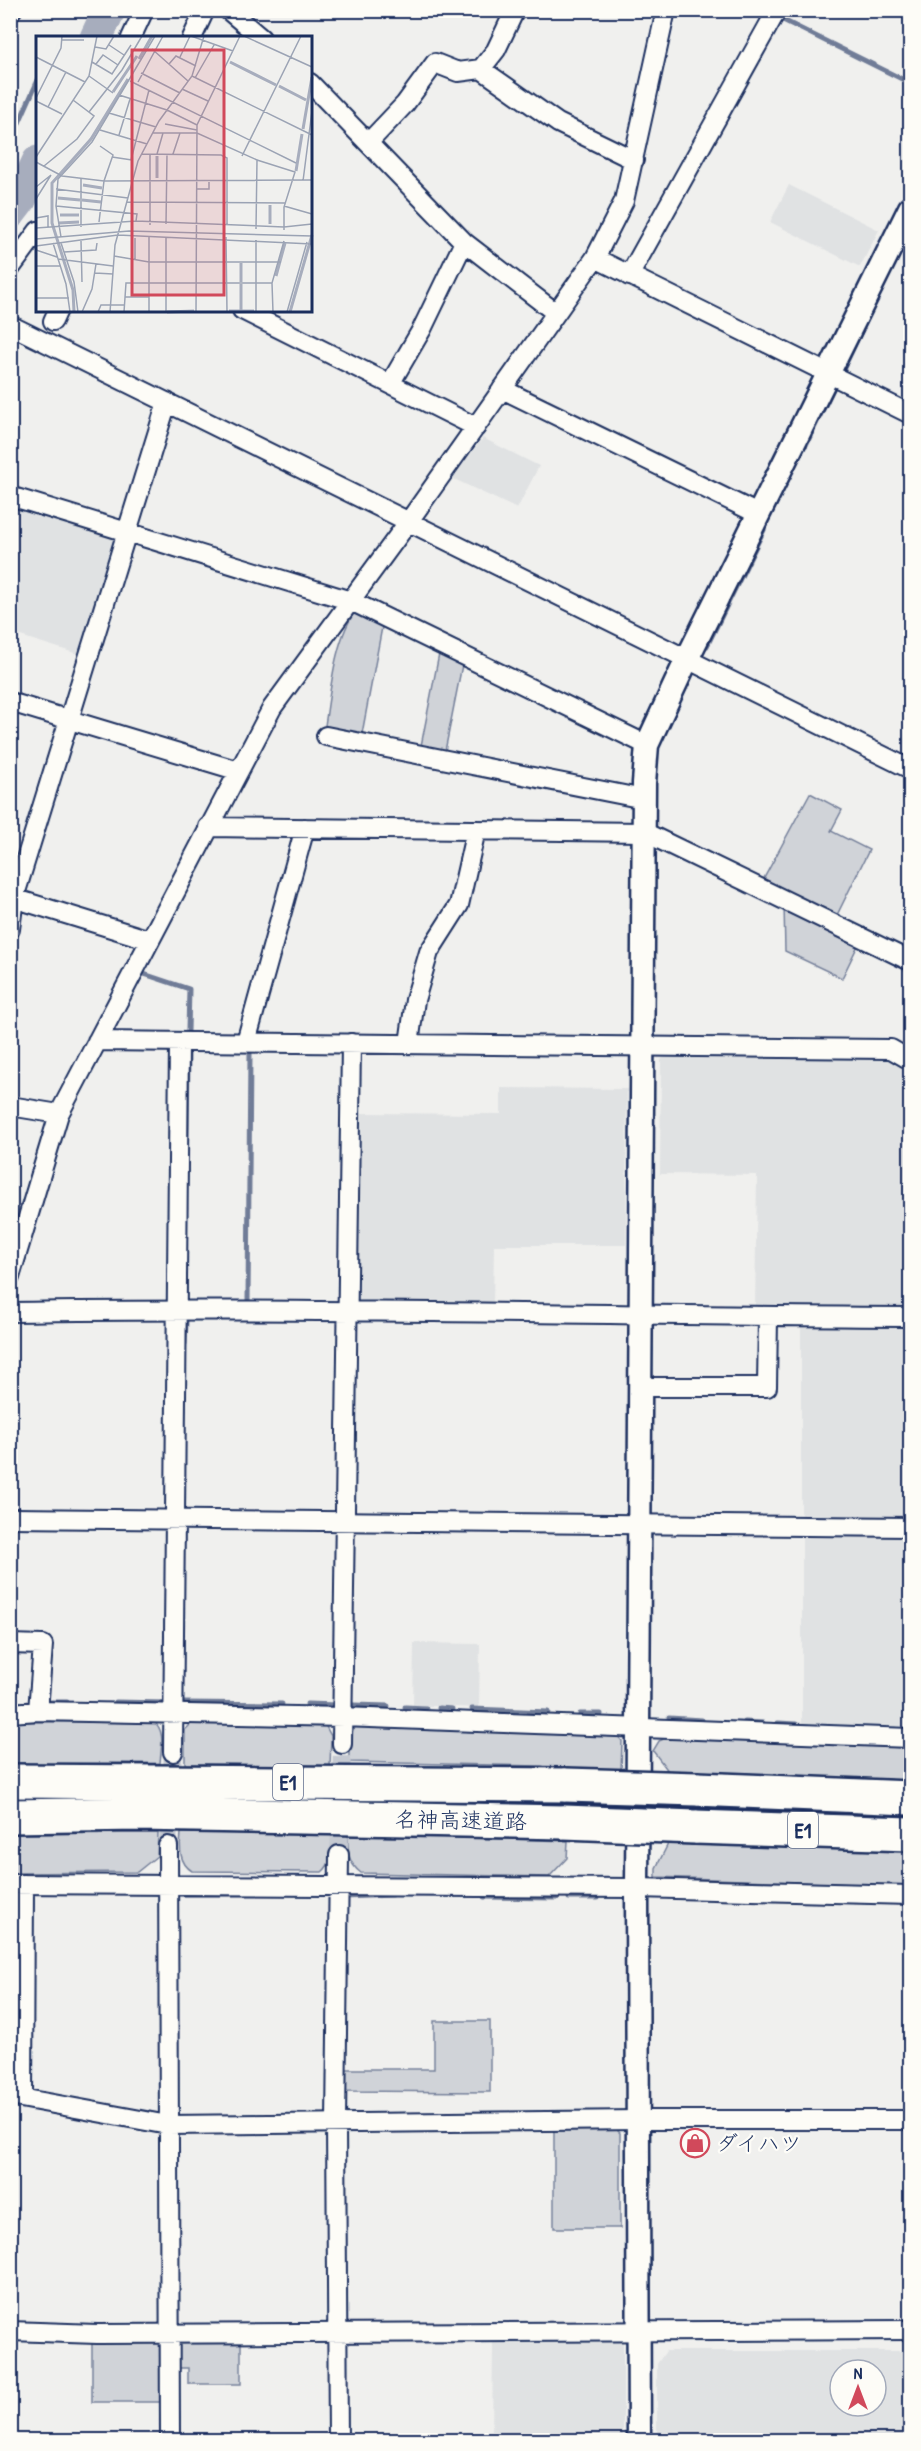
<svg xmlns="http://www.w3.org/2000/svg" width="921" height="2451" font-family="'Patrick Hand','Klee One',sans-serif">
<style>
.built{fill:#e0e2e3;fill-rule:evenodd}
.green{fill:#d0d3d8;stroke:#76819b;stroke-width:1.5}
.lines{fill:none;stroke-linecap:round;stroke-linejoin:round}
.stream{stroke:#6f7b97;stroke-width:5}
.river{stroke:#a7adbd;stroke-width:33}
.minor-tunnel{stroke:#c5c9d1;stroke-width:18;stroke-dasharray:18 9;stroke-linecap:butt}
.minor-casing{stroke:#1b2f5e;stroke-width:22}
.tertiary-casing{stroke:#1b2f5e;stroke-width:27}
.motorway-casing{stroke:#1b2f5e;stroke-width:38}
.minor{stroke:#fdfcf7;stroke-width:18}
.tertiary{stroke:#fdfcf7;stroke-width:22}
.motorway{stroke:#fdfcf7;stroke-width:33}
.motorway-bridge-casing{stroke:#1b2f5e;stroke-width:38;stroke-linecap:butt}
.motorway-bridge{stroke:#fdfcf7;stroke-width:33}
.labels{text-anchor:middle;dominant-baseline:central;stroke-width:4.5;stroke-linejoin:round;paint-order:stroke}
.shield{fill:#fdfcf7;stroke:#5f6c8c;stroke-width:1.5}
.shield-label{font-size:21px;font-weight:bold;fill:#1b2f5e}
.street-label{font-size:22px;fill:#1b2f5e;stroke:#fdfcf7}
.poi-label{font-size:22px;fill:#1b2f5e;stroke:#fdfcf7;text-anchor:start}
.inset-river{fill:none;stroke:#a7adbd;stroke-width:3}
.inset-road{fill:none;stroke:#9ba3b4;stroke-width:1.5}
.view{fill:#d1495b;fill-opacity:0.15;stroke:#d1495b;stroke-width:3}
.inset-edge{fill:none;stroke:#1b2f5e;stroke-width:3}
</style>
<rect width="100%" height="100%" fill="#f0f0ee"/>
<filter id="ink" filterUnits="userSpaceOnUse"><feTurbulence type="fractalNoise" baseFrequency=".0167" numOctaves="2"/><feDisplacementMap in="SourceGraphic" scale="12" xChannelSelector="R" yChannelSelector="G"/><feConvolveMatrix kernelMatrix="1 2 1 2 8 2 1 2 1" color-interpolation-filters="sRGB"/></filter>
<g filter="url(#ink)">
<path class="built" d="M789,185l90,45 -19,37 -90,-45z
M483,438l56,28 -22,43 -65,-31z
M11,505l101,32 5,8 -36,110 -70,-22z
M667,1053l223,3 20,11v242l-155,-1 2,-133 -97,-1 1,-114z
M501,1088l126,1 -1,156h-132l-1,61 -133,-1 -3,-3 1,-189 143,1z
M801,1325h109v195h-109z
M802,1534h108v194l-108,-5z
M414,1643l66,1 -1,64 -66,-3z
M493,2341h127l3,3v96h-131z
M666,2351h244v89h-253v-76zM840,2370h36v36h-36z"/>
<path class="green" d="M357,609l26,13 -22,117 -37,-7c6,-36 10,-94 33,-123z
M440,649l23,11 -18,91 -24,-5z
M810,793l32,17 -11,21 38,19 -34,69 -73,-37z
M784,904l76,37 -18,37 -57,-27z
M153,1721c13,9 8,27 7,42l-149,1 -1,-42z
M192,1723l133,2 6,11 -1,30 -145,-2v-34z
M361,1725l255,9 6,7 -1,30 -73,-3 -6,-2 -193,-4v-24l5,-10z
M668,1737l242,11v35l-241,-11 -16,-21 6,-10z
M158,1833l-1,23 -20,16 -126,1v-39z
M181,1833l151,1c-1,14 2,28 -10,38l-130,-1c-14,-9 -12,-24 -11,-38z
M348,1834l220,7 -1,17 -18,19 -188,-4c-14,-11 -13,-22 -13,-39z
M668,1844l242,7v35l-254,-9v-9z
M434,2021h56v71l-145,-1v-22h89z
M615,2128l5,5v95h-66v-99z
M92,2342h70v60h-70z
M175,2342h66v42h-53v-16h-13z"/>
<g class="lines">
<path class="stream" d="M781,19l129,64
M10,24l6,-10
M10,143l28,-63
M842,372l25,-53
M806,445l28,-58
M707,646l57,-116
M144,974l45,15 -1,42
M187,1136l1,-82
M248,1302l2,-249
M185,1344l1,-23
M51,1702h16
M115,1702l51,1
M183,1703l99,1
M307,1704l29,1
M353,1705l35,1
M405,1707l21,1
M439,1708l13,1
M472,1709l76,3
M580,1714h21
M669,1718l33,2
M745,1722l18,1
M778,1723l18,1
M344,1897l49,-2
M484,1897l73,1
M569,1898h29"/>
<path class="river" d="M96,38l13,-28
M10,213l10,-13 18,-38"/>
<path class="minor-tunnel" d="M168,1846l5,-94
M339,1855l3,-111"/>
<g class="minor-casing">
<path id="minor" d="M228,10l33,28
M10,12l2,-2
M131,38l13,-28
M192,38l13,-28
M481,69l15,-19 19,-40
M310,83l154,159 92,71
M368,143l37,-39 30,-41 23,9 23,-3 77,54 76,37
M595,258l315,156
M10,269l28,-38
M629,276l148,-266
M242,310l234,117
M53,321l5,-11
M10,325l900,444
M390,384l32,-55 42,-87
M502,389l256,125
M10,496l341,105 296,144
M10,702l229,69
M326,736l318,63
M208,827l436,5 266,129
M10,897l140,43
M10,929l4,-31 153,-496
M97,1041l794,8 19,11
M246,1042l59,-214
M409,1044l6,-44 14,-48 30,-47 17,-75
M10,1106l49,8
M10,1277l49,-163 213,-406 137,-187 186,-263 29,-57 42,-191
M10,1312c300,-5 601,4 900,5
M640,1387h127l1,-70
M10,1518l900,9
M10,1644l33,1 -5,66
M10,1713l28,-2 305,6 567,21
M342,1744l9,-701
M173,1752l6,-710
M168,1846l2,594
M10,1884l627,4 273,7
M10,2096l158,29 470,-5h272
M23,2098l1,-214
M10,2331l87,3 813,-4
M338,2440l-2,-317 3,-268"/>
</g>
<g class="tertiary-casing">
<path id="tertiary" d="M639,2440l-2,-552 7,-1105 3,-38 40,-86 223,-451"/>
</g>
<g class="motorway-casing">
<path id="motorway" d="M10,1781l556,4
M697,1789l213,9
M10,1816l129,-2 425,8
M695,1827l215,7"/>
</g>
<use href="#minor" class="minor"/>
<use href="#tertiary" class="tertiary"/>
<use href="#motorway" class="motorway"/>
<g class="motorway-bridge-casing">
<path id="motorway-bridge" d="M566,1785l131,4
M564,1822l131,5"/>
</g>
<use href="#motorway-bridge" class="motorway-bridge"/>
</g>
</g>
<defs>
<g id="shop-ring" transform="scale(1.5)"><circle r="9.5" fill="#fdfcf7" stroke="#d1495b" stroke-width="1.5"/><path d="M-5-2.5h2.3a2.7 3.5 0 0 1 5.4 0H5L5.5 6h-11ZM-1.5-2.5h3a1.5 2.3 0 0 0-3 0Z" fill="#d1495b"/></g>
</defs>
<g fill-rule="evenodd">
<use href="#shop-ring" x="695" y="2143"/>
</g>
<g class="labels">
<g class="shield">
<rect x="273" y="1764" width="30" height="36" rx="4.5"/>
<rect x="788" y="1812" width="30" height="36" rx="4.5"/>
</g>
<g class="shield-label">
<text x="288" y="1782">E1</text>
<text x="803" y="1830">E1</text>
</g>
<g class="street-label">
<text transform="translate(461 1820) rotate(1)">名神高速道路</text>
</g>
<g class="poi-label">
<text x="716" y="2143">ダイハツ</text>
</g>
</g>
<g transform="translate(36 36)">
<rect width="276" height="276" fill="#f0f0ee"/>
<path class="inset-river" d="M103,23l13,-23M194,26l46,23M243,50l27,14M77,56l24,-36M267,93l9,-52M260,135l6,-37M121,142v-22M47,149l19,3M22,162l22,2M46,164l19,2M24,179h19M23,187l20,-1M234,188v-19M205,227v19M240,240l9,-33M205,248v26M193,275h25M38,276l-1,-22 -21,-67v-40l39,-44 37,-60M131,276l27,-1M254,276l22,-77"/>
<path class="inset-road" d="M155,0l42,15M208,0l68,31M26,4h22M73,9l15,10M59,11l11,2 8,-13M116,13l36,32M0,21l49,25M144,21l10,-21M56,26l20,12 19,-29M60,28l7,-9 15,10M133,28l7,-8 20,10M105,37l39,20M53,40l24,17M156,40l120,59M159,42l19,-33M94,45l166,82M102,46l25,-46M146,53l26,12M83,59l48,15 30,15M0,62l25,-50 1,-12M0,65l26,13M12,71l18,-35M53,76l33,-42 20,-34M73,77l47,14M129,88l32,6M64,94l47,14M117,97h44l60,27 -1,69M83,99l11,-36M106,118l79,1 6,3v66M121,118l6,-21M137,118l7,-21M206,120l59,-120M0,121l53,-81 8,-40M76,121l20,3M95,124l18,-70M221,124l38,12 -11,35v23M0,126l26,14 42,5 208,-1M8,130l33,-27 17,-23 -21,-16M45,142v49M267,145l9,-70M0,151l15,-12M20,153l72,9M160,153h13v-7M0,163l15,-24M91,166l158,1M20,170l81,8 -1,7M248,170l28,8M0,182l12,-2v11M63,186l5,-41 9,-26 -13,-9M130,188l1,-70M114,189v-71M0,192l100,-7 148,6 28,-3M25,201l-5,-31 2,-27 34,-37 63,-106M113,201v75M130,201v75M190,201l1,75M0,203l93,-8 183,5M220,204v72M45,205l1,41M17,207l13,41 4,28M25,207l13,39 4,30M0,210l82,-11 194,9M0,214l21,7M28,216l32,-2 1,-7M78,220l35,6h132M22,223l55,7M99,223v-21M0,230h24M59,237l18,1M89,261h24M0,262h33M46,276l10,-23 4,-25M62,276l3,-7h24M74,276l5,-67 23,-84 21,-40 33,-45 12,-40M88,276l2,-29h146M160,276l1,-187 43,-89M237,276l-1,-29 12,-42M251,276l20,-70"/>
<path class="view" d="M96,14h92v245h-92z"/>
<rect width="276" height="276" class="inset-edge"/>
</g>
<rect width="921" height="2451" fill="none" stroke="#fdfcf7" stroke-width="36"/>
<rect x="18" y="18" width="885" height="2415" fill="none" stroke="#1b2f5e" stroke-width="2" filter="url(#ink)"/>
<g transform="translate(858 2388)"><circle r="28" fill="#fdfcf7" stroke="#a3aaba" stroke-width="1.5"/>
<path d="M0-4.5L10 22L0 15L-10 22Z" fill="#d1495b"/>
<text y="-9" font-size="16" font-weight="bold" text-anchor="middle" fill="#1b2f5e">N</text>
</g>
</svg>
